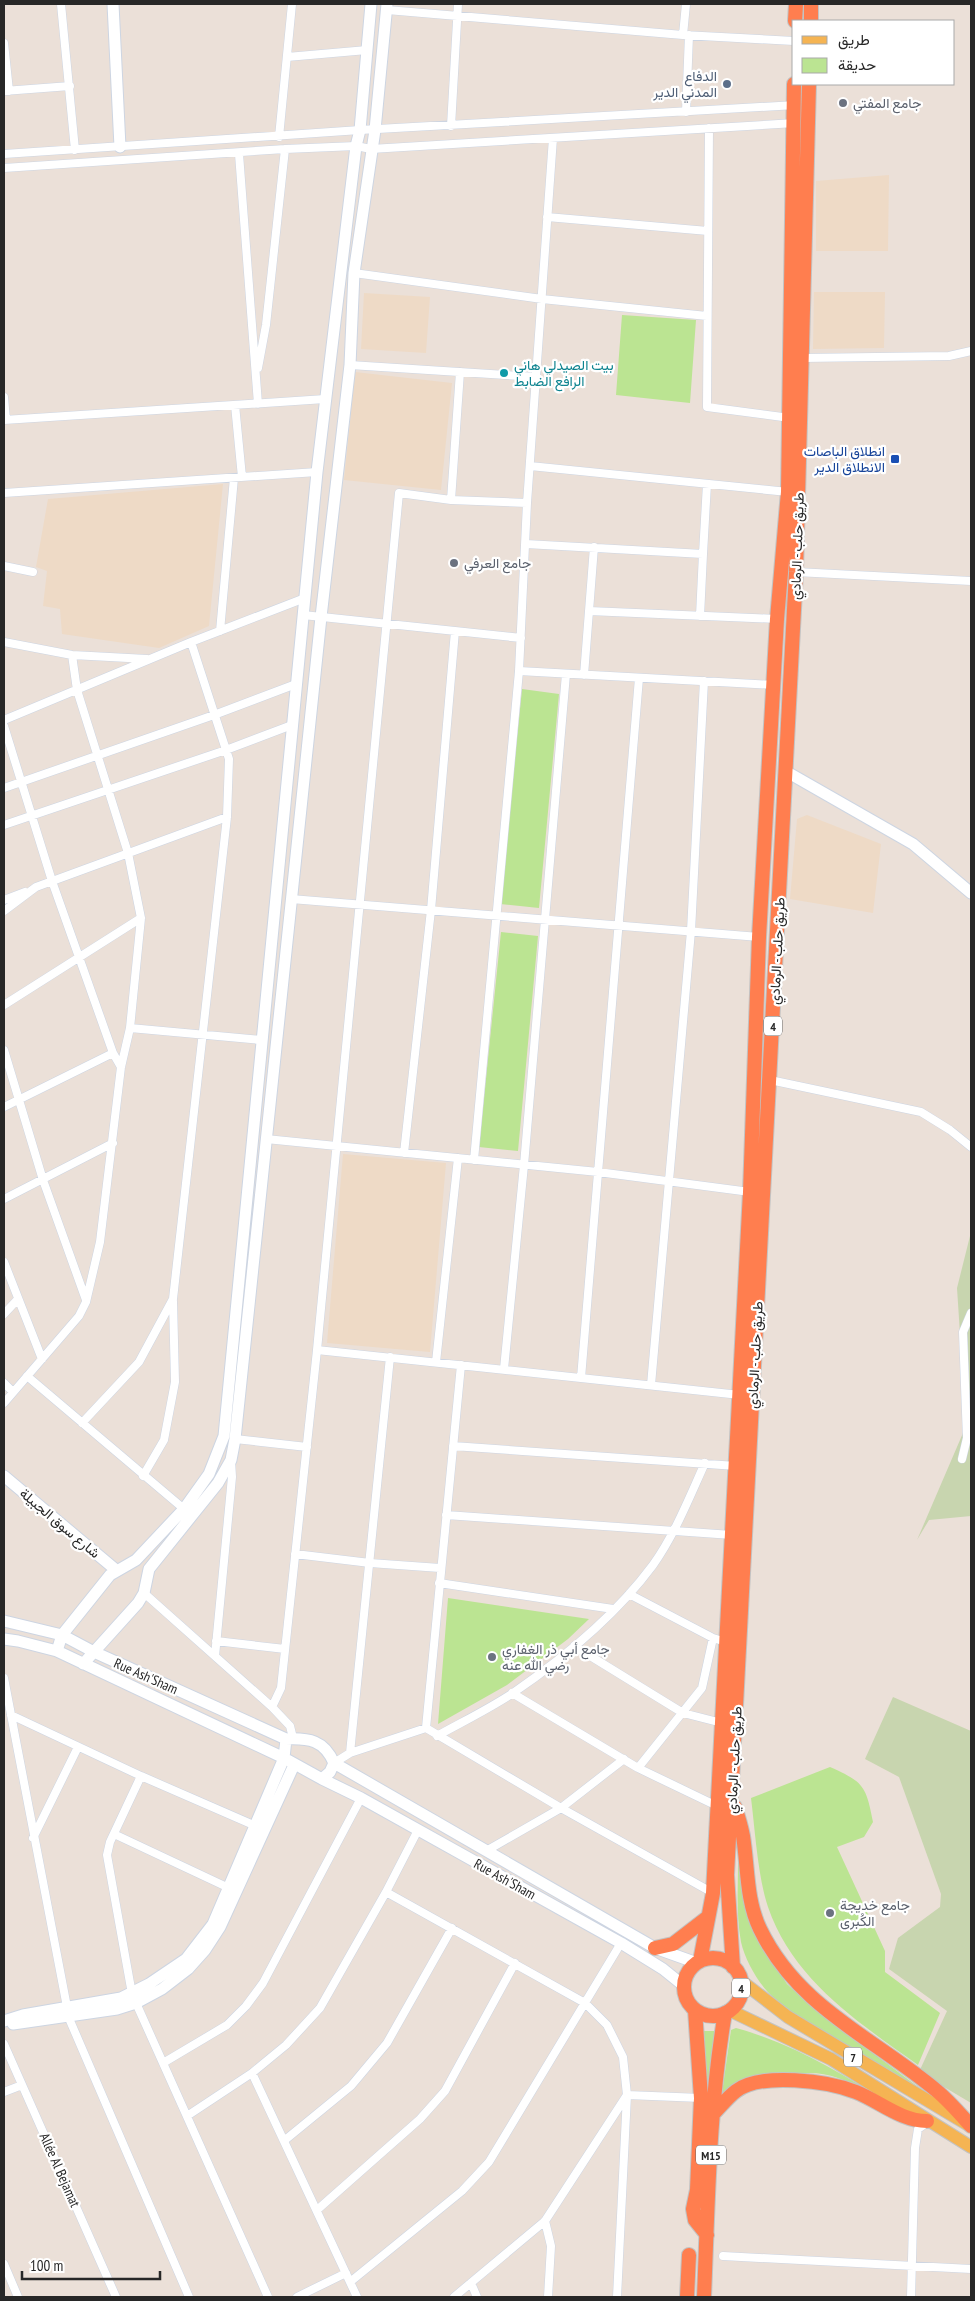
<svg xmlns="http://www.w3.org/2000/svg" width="975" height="2301" font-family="'PT Sans Narrow',Vazirmatn,sans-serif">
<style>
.education{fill:#eedac6}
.green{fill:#bbe492}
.cemetery{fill:#c8d5af}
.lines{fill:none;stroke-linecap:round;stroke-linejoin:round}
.street-casing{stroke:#cdd5e2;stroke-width:9}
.secondary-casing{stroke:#cdd5e2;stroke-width:13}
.primary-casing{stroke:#c3c3c3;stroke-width:14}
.highway-casing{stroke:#c3c3c3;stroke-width:16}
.street{stroke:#fff;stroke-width:8}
.secondary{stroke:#fff;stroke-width:11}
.primary{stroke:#f5b453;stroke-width:12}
.highway{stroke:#ff7e4f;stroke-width:14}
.service-dot{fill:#5c6f8a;stroke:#fff;stroke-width:2}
.worship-dot{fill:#6b7280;stroke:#fff;stroke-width:2}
.culture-dot{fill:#0f9aa8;stroke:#fff;stroke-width:2}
.transit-dot{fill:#1a4fb4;stroke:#fff;stroke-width:2}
.labels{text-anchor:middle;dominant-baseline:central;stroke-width:4.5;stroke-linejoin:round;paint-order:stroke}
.shield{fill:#fff;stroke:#686868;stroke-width:1}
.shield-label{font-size:12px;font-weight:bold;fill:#272727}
.service-label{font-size:14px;fill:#4e5e75;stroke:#fff;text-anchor:end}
.worship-label{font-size:14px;fill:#5b616d;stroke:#fff;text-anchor:start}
.culture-label{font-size:14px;fill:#0d838f;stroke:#fff;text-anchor:start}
.transit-label{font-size:14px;fill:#164399;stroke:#fff;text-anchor:end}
.street-label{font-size:14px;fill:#272727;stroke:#fff}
</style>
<rect width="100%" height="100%" fill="#ebe0d8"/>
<path class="education" d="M889,175l-1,76h-72v-70z
M814,292h71l-1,56 -71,1z
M364,293l66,4 -4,56 -65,-4z
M355,372l97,11 -11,107 -97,-10z
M223,484l-14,142 -50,22 -97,-14 -2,-25 -17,-3 4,-35 -11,-4 12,-68z
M807,815l74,29 -8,69 -83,-14 7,-80z
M343,1154l103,9 -16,189 -103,-9z"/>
<path class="green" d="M622,315l74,5 -6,83 -74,-8z
M522,689l37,5 -20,214 -39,-4z
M501,932l37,4 -20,215 -39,-4z
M448,1598l141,21 -21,20 -61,46 -69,39z
M830,1767c34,15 36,19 43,55l-9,15 -27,10 48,104v21l55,41 -22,52c-60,-43 -125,-85 -150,-158 -10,-29 -13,-77 -17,-109z
M738,1839l29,114 20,31 32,29 114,85c-52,-31 -114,-61 -160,-101 -14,-12 -28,-37 -32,-55 -6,-33 -2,-69 -3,-103z
M736,2028c55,15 106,45 154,76 -17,-9 -34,-20 -52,-26 -41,-15 -79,7 -117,22l10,-70z
M701,2031h14l-5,43 -7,136 -3,1 3,-74z"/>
<path class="cemetery" d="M971,1232v284l-42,4 -12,20 49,-114 -9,-138z
M893,1697l78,34v372l-52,-31 28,-61 -58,-42 9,-31 42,-31 1,-13 -42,-117 -34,-18z"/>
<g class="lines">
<g class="street-casing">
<path id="street" d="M61,4l14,146
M387,10l296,25 111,6
M683,35l3,-31
M4,43l5,48
M287,57l80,-7
M4,91l66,-5
M686,112l3,-77
M451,126l7,-122
M709,128l-2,279 83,11
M279,137l13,-133
M4,154l356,-24 436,-25
M239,154l19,250
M4,168l281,-19 71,-3 15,3 424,-26
M547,217l161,14
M354,273l188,26 165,17
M802,358l147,-2 22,-5
M350,365l187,12
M258,368l8,-43 19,-176
M4,397l2,23
M235,405l7,72
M4,420l321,-21
M530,466l258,26
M4,493l313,-21
M451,500l9,-128
M526,544l177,10 4,-70
M4,566l29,6
M796,572l175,9
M589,611l188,8
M303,615l218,23
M700,616l3,-62
M220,631l14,-153
M4,642l68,13 75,4
M519,671l255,14
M584,675l10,-128
M4,720l187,-78 114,-44
M4,726l48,155 61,172 8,14
M4,788l210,-73 82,-31
M4,825l222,-75 66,-25
M291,899l468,38
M4,900l21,-8
M4,911l32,-24 191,-70
M4,1005l137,-87
M130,1028l131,12
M4,1050l39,130 43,120
M770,1080l151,32 29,18 21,17
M4,1107l109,-54
M266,1139l332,33 152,20
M404,1153l27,-243 24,-279
M474,1160l45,-489 8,-168 26,-365
M4,1199l109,-56
M4,1262l38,97
M4,1314l14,-15
M317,1350l423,45
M436,1362l22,-204
M504,1369l20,-204 42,-491
M27,1376l157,133
M581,1378l58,-700
M4,1383l9,9
M651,1385l40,-454 13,-250
M4,1403l75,-87 7,-14 14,-60 21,-175 9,-39 11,-110 -13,-65 -51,-163 -5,-35
M82,1423l57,-61 34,-63 54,-482 2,-58 -38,-117
M235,1439l72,8
M453,1446l283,20
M962,1459l5,-21 -4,-106 8,-19
M143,1476l21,-36 11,-58 -2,-81
M446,1515l286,20
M295,1554l75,9 70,5
M439,1583l174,26
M144,1593l128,114 18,19 3,12
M629,1594l84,44
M216,1641l69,8
M574,1646l109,67 39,10
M215,1656l17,-179 -1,-16
M4,1678l63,329
M512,1693l126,75 79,38
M272,1707l9,-19 36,-338 82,-857 52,7 76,3
M11,1715l130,61 115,50
M426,1728l135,80 152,85
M437,1736c25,-14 52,-27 76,-43 51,-35 103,-78 140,-128 22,-31 36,-67 52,-102
M350,1753l76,-25 35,-363
M334,1763l16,-10 40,-396
M638,1768l64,-80 11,-50 13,4
M141,1776l-31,66 -3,13 25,139 136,303
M114,1834l115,54
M33,1838l45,-91
M486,1851l75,-43 63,-49
M386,1892l199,111 22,22 16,32 4,38 -10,202
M68,2016l121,281
M4,2044l112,253
M163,2063l64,-38 19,-19 17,-23 98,-185
M252,2073l105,224
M4,2092l18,-7
M187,2116l65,-43 34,-28 34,-37 66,-116 32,-62
M285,2140l66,-54 36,-43 65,-115
M317,2210l103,-91 25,-28 70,-128
M545,2221l6,25 -3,51
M723,2256l248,13
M4,2264l14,33
M350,2282l112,-91 27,-29 132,-219
M471,2283l6,14
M297,2297l49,-24
M454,2297l91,-76 82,-126 74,3
M911,2297l4,-149 3,-19 10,-7"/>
</g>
<g class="secondary-casing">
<path id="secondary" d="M113,4l7,143
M787,772l126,72 58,49
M4,1476l112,94
M4,1621l58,14 32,17 192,87
M4,1639l14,2 39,10 227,107 38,21 8,-7 4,-9c-10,-23 -25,-25 -48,-24l-2,19 -71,166 -27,35 -37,25 -28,14 -98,17 -19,6
M57,1651l5,-16 48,-60 26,-15 48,-51 25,-35 15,-38 93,-964 39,-326 4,-16 11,-126
M83,1664l55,-61 6,-10 5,-24 69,-86 13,-23 4,-21 86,-822 29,-252 4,-92 21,-143 12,-126
M334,1763l321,185 42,15
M322,1779l39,19 260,145 42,26 21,17
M13,2024l104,-15 19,-6 26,-14 26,-20 17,-19 15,-23 74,-162"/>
</g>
<g class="primary-casing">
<path id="primary" d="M740,1980l48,37 179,107
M729,2010l102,49 140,88"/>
</g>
<g class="highway-casing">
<path id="highway" d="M795,21l1,-17
M811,21v-17
M735,1807c3,9 6,19 8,29 5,31 3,64 17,93 38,79 114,109 177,162 12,10 23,23 34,35
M655,1948l18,-4 35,-27
M684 1987a29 29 0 1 1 58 0a29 29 0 1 1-58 0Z
M700,1961l13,-68 37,-701 9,-255 18,-318 11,-127 6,-408
M733,1967l-6,-92 69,-1303 13,-488
M695,2010l6,88 -4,92 -4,19 2,11 12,15
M714,2113c7,-7 14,-16 22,-22 25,-19 92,-10 120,1 23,9 45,29 71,29
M687,2297l2,-42
M704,2297c4,-94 5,-191 21,-284"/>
</g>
<use href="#street" class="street"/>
<use href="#secondary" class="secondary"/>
<use href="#primary" class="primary"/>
<use href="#highway" class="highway"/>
</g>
<circle class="service-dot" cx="727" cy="84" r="5"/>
<g class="worship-dot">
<circle cx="843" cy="103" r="5"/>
<circle cx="454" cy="563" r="5"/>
<circle cx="492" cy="1657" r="5"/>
<circle cx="830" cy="1913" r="5"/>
</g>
<circle class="culture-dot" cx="504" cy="373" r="5"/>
<rect class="transit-dot" x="890" y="454" width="10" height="10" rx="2.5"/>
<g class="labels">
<g class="shield">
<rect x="764" y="1016.5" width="18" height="19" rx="4"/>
<rect x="732" y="1978.5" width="18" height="19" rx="4"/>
<rect x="844" y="2047.5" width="18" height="19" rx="4"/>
<rect x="696" y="2145.5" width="30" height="19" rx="4"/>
</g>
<g class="shield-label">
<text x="773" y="1026">4</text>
<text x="741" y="1988">4</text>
<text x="853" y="2057">7</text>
<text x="711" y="2155">M15</text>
</g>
<g class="service-label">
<text x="717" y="76">الدفاع<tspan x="717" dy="16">المدني الدير</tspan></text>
</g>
<g class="worship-label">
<text x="853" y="103">جامع المفتي</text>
<text x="464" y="563">جامع العرفي</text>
<text x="502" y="1649">جامع أبي ذر الغفاري<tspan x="502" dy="16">رضي الله عنه</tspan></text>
<text x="840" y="1905">جامع خديجة<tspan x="840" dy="16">الكُبرى</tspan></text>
</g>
<g class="culture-label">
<text x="514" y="365">بيت الصيدلي هاني<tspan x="514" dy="16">الرافع الضابط</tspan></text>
</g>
<g class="transit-label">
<text x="885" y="451">انطلاق الباصات<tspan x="885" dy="16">الانطلاق الدير</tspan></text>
</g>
<g class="street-label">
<text transform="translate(797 546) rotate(-88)">طريق حلب - الرمادي</text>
<text transform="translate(777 951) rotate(-87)">طريق حلب - الرمادي</text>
<text transform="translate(755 1355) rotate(-87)">طريق حلب - الرمادي</text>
<text transform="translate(60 1523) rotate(40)">شارع سوق الجبيلة</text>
<text transform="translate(146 1676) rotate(24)">Rue Ash'Sham</text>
<text transform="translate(734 1760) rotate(-87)">طريق حلب - الرمادي</text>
<text transform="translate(505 1879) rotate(29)">Rue Ash'Sham</text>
<text transform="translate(60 2170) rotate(66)">Allée Al Bejamat</text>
</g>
</g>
<rect width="975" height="2301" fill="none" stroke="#272727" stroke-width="10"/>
<rect x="792" y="20" width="162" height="65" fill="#ffffff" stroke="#a9a9a9"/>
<rect x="802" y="36" width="25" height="8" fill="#f5b453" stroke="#a9a9a9"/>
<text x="838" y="45" font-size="15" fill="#272727">طريق</text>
<rect x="802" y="58" width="25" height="15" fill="#bbe492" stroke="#a9a9a9"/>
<text x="838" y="70" font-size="15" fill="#272727">حديقة</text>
<path d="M22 2271v8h138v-8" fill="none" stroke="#272727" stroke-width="2.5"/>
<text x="30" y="2271" font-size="15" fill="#272727" stroke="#ffffff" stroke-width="4" paint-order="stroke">100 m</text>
</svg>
